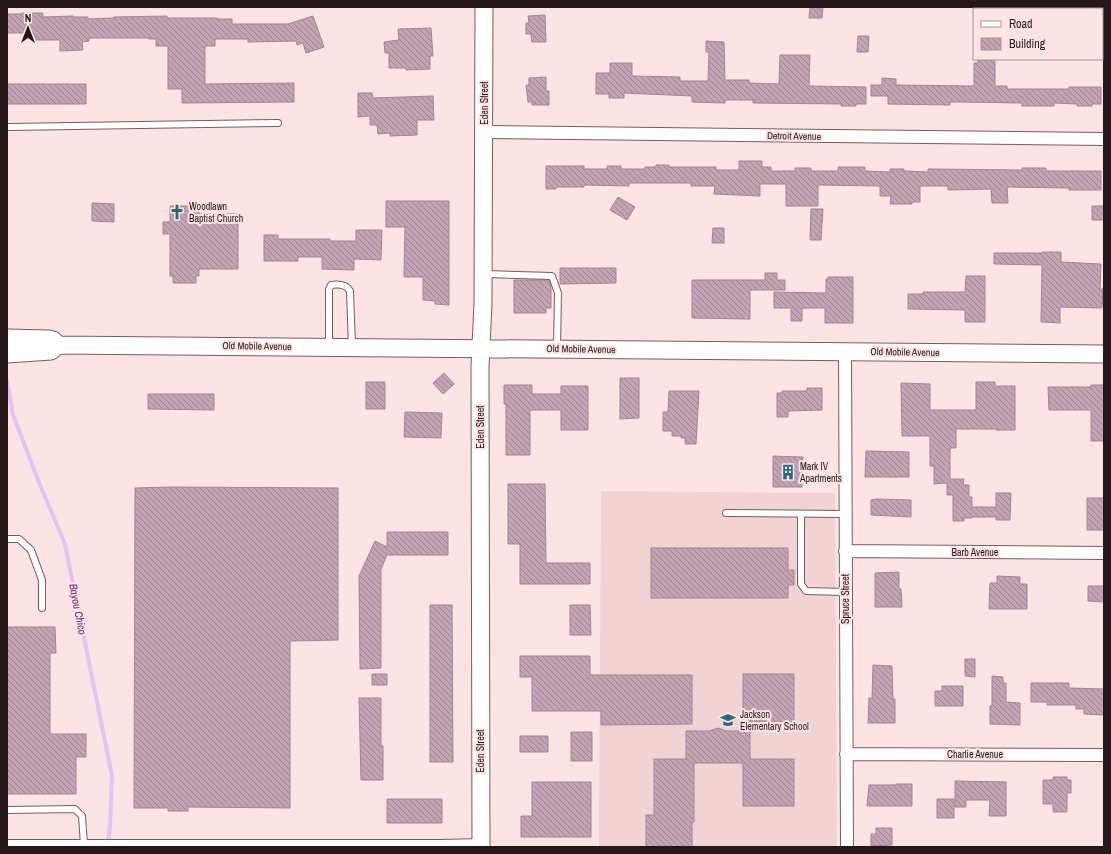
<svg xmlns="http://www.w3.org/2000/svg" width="1111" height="854" font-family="'Archivo Narrow',sans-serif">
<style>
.built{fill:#f1d3d4}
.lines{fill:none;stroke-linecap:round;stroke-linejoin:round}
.stream{stroke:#e2c3f5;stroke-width:4}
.building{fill:url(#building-back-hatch);stroke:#a28394}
.lane-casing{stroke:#7c5a5b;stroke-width:8}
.street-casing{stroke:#7c5a5b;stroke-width:14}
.secondary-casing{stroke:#7c5a5b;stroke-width:19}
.lane{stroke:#fff;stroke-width:6}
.street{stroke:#fff;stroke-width:12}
.secondary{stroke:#fff;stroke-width:17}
.labels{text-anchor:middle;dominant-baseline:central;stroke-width:4;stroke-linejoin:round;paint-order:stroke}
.street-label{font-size:10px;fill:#251718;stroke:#fde4e4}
.poi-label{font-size:10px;fill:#251718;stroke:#fde4e4;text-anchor:start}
.water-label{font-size:11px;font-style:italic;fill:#682687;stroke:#fde4e4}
</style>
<defs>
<pattern id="building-back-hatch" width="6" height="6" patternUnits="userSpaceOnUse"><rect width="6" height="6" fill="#c4a3b5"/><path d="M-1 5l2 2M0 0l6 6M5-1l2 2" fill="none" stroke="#9f8492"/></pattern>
</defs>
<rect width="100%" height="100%" fill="#fde4e4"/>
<path class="built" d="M601,491l234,2 2,354h-238z"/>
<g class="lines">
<path class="stream" d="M7,380l6,35 27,70 25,59 47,232 -2,49 -2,20"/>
</g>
<path class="building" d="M810,7h13l-1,11h-13z
M22,13h21v4l30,-1v1h15v2l26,-1v-1l53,-1v2h50v1h15v5h56l25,-8 11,31 -18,6 -3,-10 -6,2 -1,-4 -48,1v-3h-33v7h-10v38l89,-1v19l-112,1v-14h-14v-43h-12v-7h-7v-1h-60v3l-7,1 1,8 -23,1v-11h-30v-7h-23v-19h15z
M545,15l1,27h-14l-1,-8h-5v-11h3l-1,-7z
M431,28l2,28h-3v13l-24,1v-2h-17v-15h-4l-1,-11 15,-2 -1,-11z
M858,36h11l-1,16h-11z
M706,41l18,1 1,38h24v3l30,1 1,-29h30l-1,31 57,1v17h-10v2h-15v-2l-88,-1v-3h-28v3l-33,-1v-6l-68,-3v5h-15v-4h-13v-21h14v-10h22v13l48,1v4h28l1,-29h-3z
M978,59h17v27h12v3h62v-2h32v17h-9v2h-15v-2l-23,-1v3h-32v-3l-62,-1h-10v3l-62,-1v-8h-17v-11h11v-7l14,1v6l78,1v-23h4z
M546,77v14h3v14h-17v-3h-4l-2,-17h3v-7z
M7,84h79v20h-79z
M358,93h14l1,5 60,-2 1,24h-17v15l-27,1v-3l-12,1 -1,-9h-7v-9l-12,1z
M739,161h23v6h9v4h24v-3h16v3h27v-4h27v4l25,1v-3h14v2l24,1v-3l94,1v-2h24v3h55v19h-32v-2l-62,-1 1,16h-16l-1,-14 -43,1v-4h-28v16h-8v2h-22l1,-8h-11v-10l-62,-1v21h-32v-22h-26v12l-46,-2 1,-8h-24v-3h-62v3l-45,-1v2h-28v2h-10v-23h38v3h23v-3h14v3h24v-2h11v-2h13v2h47v3h23z
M618,197l17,10 -8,13 -17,-10z
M386,201h63v104l-14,-1v-3l-12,-1v-23h-19l1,-50h-19z
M92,203l22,1v18l-22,-1z
M170,206h29v8h39v55h-39v7h-3v7h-23v-7h-3v-42h-7v-12h7z
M1092,206h12v14h-12z
M811,209h12l-2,31h-11z
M713,228h11v15h-12z
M356,230h26l-1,30 -27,-1v11l-32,-1v-12h-24v4h-34v-26h14v4h52v2h26z
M1042,252h19v10l40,2 -1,25h3l-1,19 -42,-1v16l-19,-1 1,-57 -48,-1v-11h48z
M560,268h56v15l-56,1z
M765,273h12v7h8v10h-35v29l-58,-1v-38h73z
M966,276h19v46h-20v-12l-57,-1v-15h15v-2h42z
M828,277h25v46h-28v-15h-23v13h-11v-13h-17v-16l52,1v-14h2z
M514,280h35l2,6v22h-5v5h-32z
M444,373l10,11 -11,10 -10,-11z
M620,378h19v40l-19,1z
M366,382h19v27h-19z
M976,382h19v4h20v44h-19v-1h-40v19h-6v31h14l-1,6h6v12h3v10h24v-14h15l-1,27h-14v-3h-24v1h-8v3h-11v-26h-6v-12l-13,1v-18h-4v-30h-28l-1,-53 29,1v26h46z
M504,385h28v9h29v-8h27v44h-27v-20h-31v45h-24v-51h-2z
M1091,385h13v56h-13v-31h-42l-1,-23h43z
M807,388h15v22l-34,1v6h-11v-24h5v-2h25z
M669,391h30l-3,53h-11v-6h-4v-2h-9v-5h-9v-19h5z
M148,394h66v16l-66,-1z
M405,412l37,1 -1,25 -37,-1z
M866,451l43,1v25h-44z
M773,456l30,1 -1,30h-29z
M508,484h37l1,79h44v21h-70v-40h-12z
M169,487l169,1v152l-48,1v167l-102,-1v4h-20v-3h-34l1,-320z
M1087,498h17v32h-17z
M877,499l34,1v17l-40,-2v-15z
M387,532h61v23h-61l-6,14v99l-21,1 -1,-93 16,-35 12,6z
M651,548h137v22h6v15h-6v13h-137z
M899,572v17h2l1,18h-27v-34z
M997,576l23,1v7h7v25h-38l1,-26h7z
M1088,586h16v16l-16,-1z
M430,605h22l1,157h-23z
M570,605h20l1,30h-21z
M7,627h48l1,26h-6v81h36v23h-10v37h-69z
M520,656h70v19h102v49l-91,1v-14h-69v-34h-12z
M965,659h10v18l-10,-1z
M873,665l19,1 1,33h2v24h-27l1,-25h3z
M372,674h15v11h-15z
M743,674h51v48h-51z
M992,676l11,1v6h3v19l14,1v22l-30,-1v-18h2z
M1031,683h38v5l35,1v26l-20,-1v-5h-8v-4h-29v-3h-16z
M942,686h21v20h-28v-15h7z
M359,698h22v48h2v34h-22z
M718,728l8,3h24v28h44v47h-51v-43h-49v59h-2v25h-46v-32h8v-56h32v-28h23z
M571,732h21v29h-21z
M520,736h28v16h-28z
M1053,777h14v3h4v13h-4v19h-14v-8h-10v-24h10z
M955,781l51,1v34h-17l1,-16h-24v7h-11z
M532,782h59v55h-70v-21h11z
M896,784h16v22h-45l2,-21h27z
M387,799h55v24h-55z
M937,799h17v19h-17z
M876,828h16v17l-21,1v-12h5z"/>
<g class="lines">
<g class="lane-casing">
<path id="lane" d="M7,127l271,-4
M485,274l67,2 6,17 -1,55
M329,345v-56l2,-4c7,-1 15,-1 19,6l2,56
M726,513l119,1
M801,514v70l5,7 39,1
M7,539h12l12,11 11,30v28
M7,810l68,-1 7,7 2,29"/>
</g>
<g class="street-casing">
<path id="street" d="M484,132l620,7
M845,352l2,495
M845,551l259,2
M846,754l258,1
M7,846h433l41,-1"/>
</g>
<g class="secondary-casing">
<path id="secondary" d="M7,338l42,1 4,1 5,5 1046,9
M7,354l44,-3 7,-6
M481,847l-1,-480 3,-64 1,-296"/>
</g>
<use href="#lane" class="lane"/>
<use href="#street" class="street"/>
<use href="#secondary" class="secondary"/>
</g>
<defs>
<g id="church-bare" transform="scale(1.2)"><path d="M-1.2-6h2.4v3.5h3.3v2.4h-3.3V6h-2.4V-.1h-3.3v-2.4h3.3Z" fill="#276c7c" stroke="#fde4e4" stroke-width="2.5" paint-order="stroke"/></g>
<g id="building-bare" transform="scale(1.2)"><path d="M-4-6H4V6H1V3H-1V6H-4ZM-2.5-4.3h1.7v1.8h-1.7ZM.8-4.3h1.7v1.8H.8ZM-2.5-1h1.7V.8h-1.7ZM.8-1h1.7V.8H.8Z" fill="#276c7c" stroke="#fde4e4" stroke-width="2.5" paint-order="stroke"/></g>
<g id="school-bare" transform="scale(1.2)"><path d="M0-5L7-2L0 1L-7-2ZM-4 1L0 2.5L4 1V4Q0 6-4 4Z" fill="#276c7c" stroke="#fde4e4" stroke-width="2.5" paint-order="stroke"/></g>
</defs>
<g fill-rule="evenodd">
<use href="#church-bare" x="177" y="212"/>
<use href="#building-bare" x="788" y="472"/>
<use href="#school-bare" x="728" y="720"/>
</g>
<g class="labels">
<g class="street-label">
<text transform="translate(484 103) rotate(-90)">Eden Street</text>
<text transform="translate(794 136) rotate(1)">Detroit Avenue</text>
<text transform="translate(257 346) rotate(1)">Old Mobile Avenue</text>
<text transform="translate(581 349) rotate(1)">Old Mobile Avenue</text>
<text transform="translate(905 352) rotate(1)">Old Mobile Avenue</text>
<text transform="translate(480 427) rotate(-90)">Eden Street</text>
<text x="975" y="552">Barb Avenue</text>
<text transform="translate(845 599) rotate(-90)">Spruce Street</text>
<text transform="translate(480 751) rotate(-90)">Eden Street</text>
<text x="975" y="754">Charlie Avenue</text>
</g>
<g class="poi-label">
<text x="189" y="206">Woodlawn<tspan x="189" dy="12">Baptist Church</tspan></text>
<text x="800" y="466">Mark IV<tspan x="800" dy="12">Apartments</tspan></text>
<text x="740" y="714">Jackson<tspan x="740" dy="12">Elementary School</tspan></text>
</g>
<g class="water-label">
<text transform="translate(78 609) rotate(79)">Bayou Chico</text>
</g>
</g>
<rect width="1111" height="854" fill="none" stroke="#251718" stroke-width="16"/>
<rect x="973" y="8" width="130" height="52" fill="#fde4e4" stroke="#a79292"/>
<rect x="981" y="21" width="20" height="6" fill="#ffffff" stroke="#a79292"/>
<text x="1009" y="28" font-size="12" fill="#251718">Road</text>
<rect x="981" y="38" width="20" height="12" fill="url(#building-back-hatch)" stroke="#a79292"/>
<text x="1009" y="48" font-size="12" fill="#251718">Building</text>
<g transform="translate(28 28)" stroke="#fde4e4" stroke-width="3" paint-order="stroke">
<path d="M0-3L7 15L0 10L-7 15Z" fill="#251718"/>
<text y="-6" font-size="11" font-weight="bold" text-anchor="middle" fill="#251718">N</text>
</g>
</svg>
